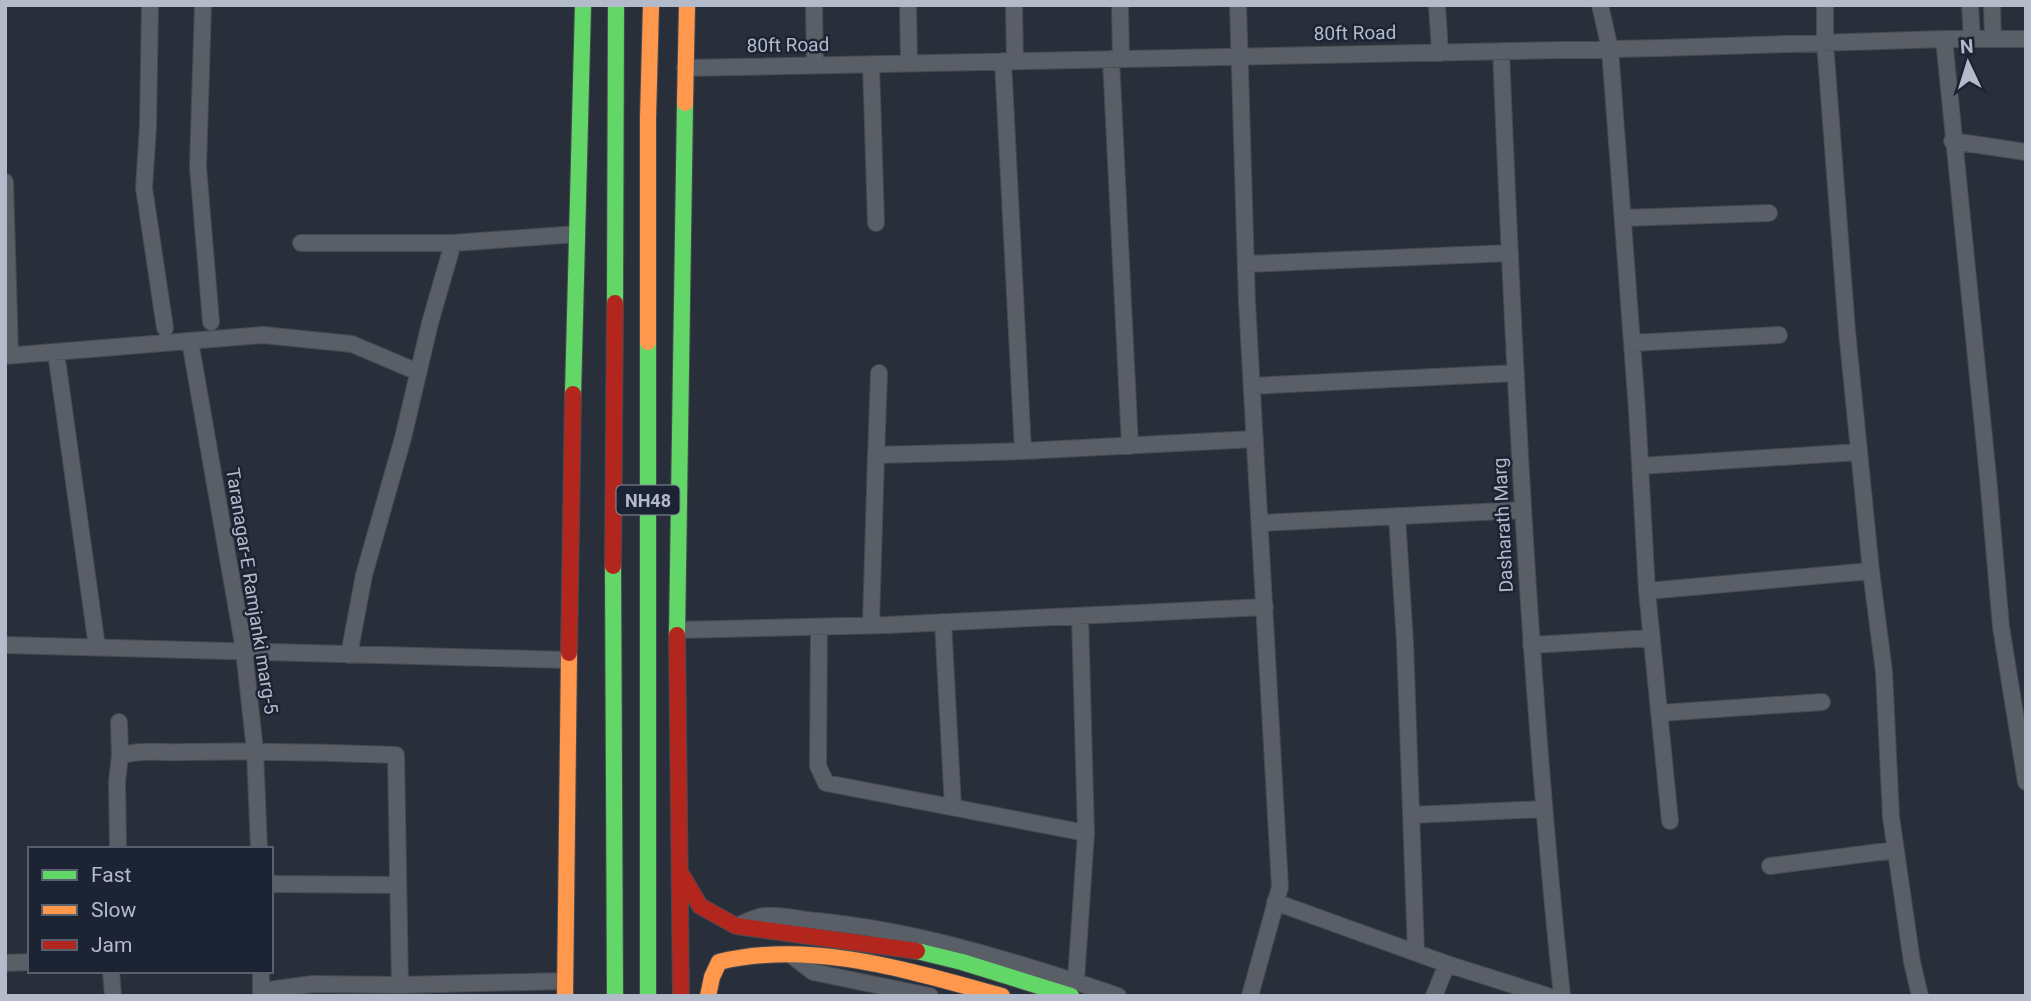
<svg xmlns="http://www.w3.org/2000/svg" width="2031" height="1001" font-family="Roboto,sans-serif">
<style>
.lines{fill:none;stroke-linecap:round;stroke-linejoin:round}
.street-casing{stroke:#464a52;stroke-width:18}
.fast-casing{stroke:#464a52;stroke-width:18}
.slow-casing{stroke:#464a52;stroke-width:18}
.jam-casing{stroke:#464a52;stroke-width:18}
.street{stroke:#5a5e66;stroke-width:16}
.fast{stroke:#63d668;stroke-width:16}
.slow{stroke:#ff974d;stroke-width:16}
.jam{stroke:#b3261e;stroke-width:16}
.labels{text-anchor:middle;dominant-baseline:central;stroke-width:5;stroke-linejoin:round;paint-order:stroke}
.shield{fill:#1c2434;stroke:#868d9d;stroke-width:2}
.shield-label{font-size:18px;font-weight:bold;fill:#b3baca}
.street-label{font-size:19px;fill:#b3baca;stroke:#1c2434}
</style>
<rect width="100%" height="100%" fill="#292f3a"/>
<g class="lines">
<g class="street-casing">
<path id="street" d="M150,5l-2,121 -4,62 21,140
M203,5l-5,162 13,155
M814,5l1,60
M908,5l1,58
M1014,5l1,56
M1120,5l1,54
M1238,5l9,298 33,584 -30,109
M1437,5l3,48
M1600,5l10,44 27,361 10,181 23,230
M1825,5v38l22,288 24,240 13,101 7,145 21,145 8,34
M1970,5l2,34
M1992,5l1,33
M1944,39l44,438 13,150 25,155
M1501,51c13,316 28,631 61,945
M1111,59l19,387
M1003,61l20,390
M871,64l5,159
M685,68l976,-20 283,-9h82
M1952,141l74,11
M5,182l5,173
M1623,218l146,-5
M301,243h152l124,-9
M1246,264l264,-11
M190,341l54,309 11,101 4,98
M1632,343l147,-8
M56,352l41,295
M5,356l258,-21 89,9 66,28
M1252,386l264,-13
M876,458l3,-85
M1640,466l219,-14
M1397,516l8,127 11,310
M1261,523l262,-13
M1647,591l224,-20
M943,622l10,185
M871,625l5,-170 147,-4 232,-12
M819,627l-1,139 8,17 260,50
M677,630l210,-5 378,-18
M5,645l564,15
M1531,645l121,-7
M349,655l15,-80 39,-137 27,-115 23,-80
M1660,713l162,-11
M119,722l1,34
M1411,815l133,-6
M118,849l-1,-68 3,-25c20,-7 44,-3 65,-4 70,-1 141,0 211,3l4,230
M1770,866l125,-16
M271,884l127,1
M1275,902l172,62 101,32
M739,925c7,-3 17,-8 25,-9 16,-2 36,4 53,5 103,10 203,42 301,75
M791,955l22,17 117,24
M5,963l25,-1
M111,971l2,25
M1076,980l10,-147 -6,-217
M261,991l52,-7 87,1 165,-4
M261,996v-25
M1434,996l13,-32"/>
</g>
<g class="fast-casing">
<path id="fast" d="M615,303l1,-298
M648,342v654
M573,394l10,-389
M613,566l2,430
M677,635l8,-532
M917,951l45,11 109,34"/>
</g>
<g class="slow-casing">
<path id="slow" d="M685,103l2,-98
M648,342v-224l3,-113
M565,996l4,-343
M708,996l4,-19 7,-15c92,-23 194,10 283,34"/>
</g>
<g class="jam-casing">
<path id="jam" d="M613,566l2,-263
M677,635l4,361
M569,653l4,-259
M680,872l20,34 36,20 181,25"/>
</g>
<use href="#street" class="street"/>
<use href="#fast" class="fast"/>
<use href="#slow" class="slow"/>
<use href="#jam" class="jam"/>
</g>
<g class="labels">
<rect class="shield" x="616.5" y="485.5" width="63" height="29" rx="5"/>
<g class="shield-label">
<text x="648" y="500">NH48</text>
</g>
<g class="street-label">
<text transform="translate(1355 33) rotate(-1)">80ft Road</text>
<text transform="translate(788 45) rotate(-1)">80ft Road</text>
<text transform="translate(1503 525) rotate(-93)">Dasharath Marg</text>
<text transform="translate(252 591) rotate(81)">Taranagar-E Ramjanki marg-5</text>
</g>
</g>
<rect width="2031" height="1001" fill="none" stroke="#b3baca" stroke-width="14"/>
<rect x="28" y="847" width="245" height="126" fill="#1c2434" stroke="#586070" stroke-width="2"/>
<rect x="42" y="870" width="35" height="10" fill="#63d668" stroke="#586070" stroke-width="2"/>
<text x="91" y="882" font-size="21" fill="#b3baca">Fast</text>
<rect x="42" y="905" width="35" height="10" fill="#ff974d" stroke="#586070" stroke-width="2"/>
<text x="91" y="917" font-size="21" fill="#b3baca">Slow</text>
<rect x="42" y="940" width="35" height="10" fill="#b3261e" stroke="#586070" stroke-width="2"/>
<text x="91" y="952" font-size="21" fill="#b3baca">Jam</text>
<g transform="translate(1968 63) rotate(356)" stroke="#1c2434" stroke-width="5" paint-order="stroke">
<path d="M0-5L12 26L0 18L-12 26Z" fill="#b3baca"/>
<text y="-10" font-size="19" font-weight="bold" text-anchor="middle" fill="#b3baca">N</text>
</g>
</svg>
